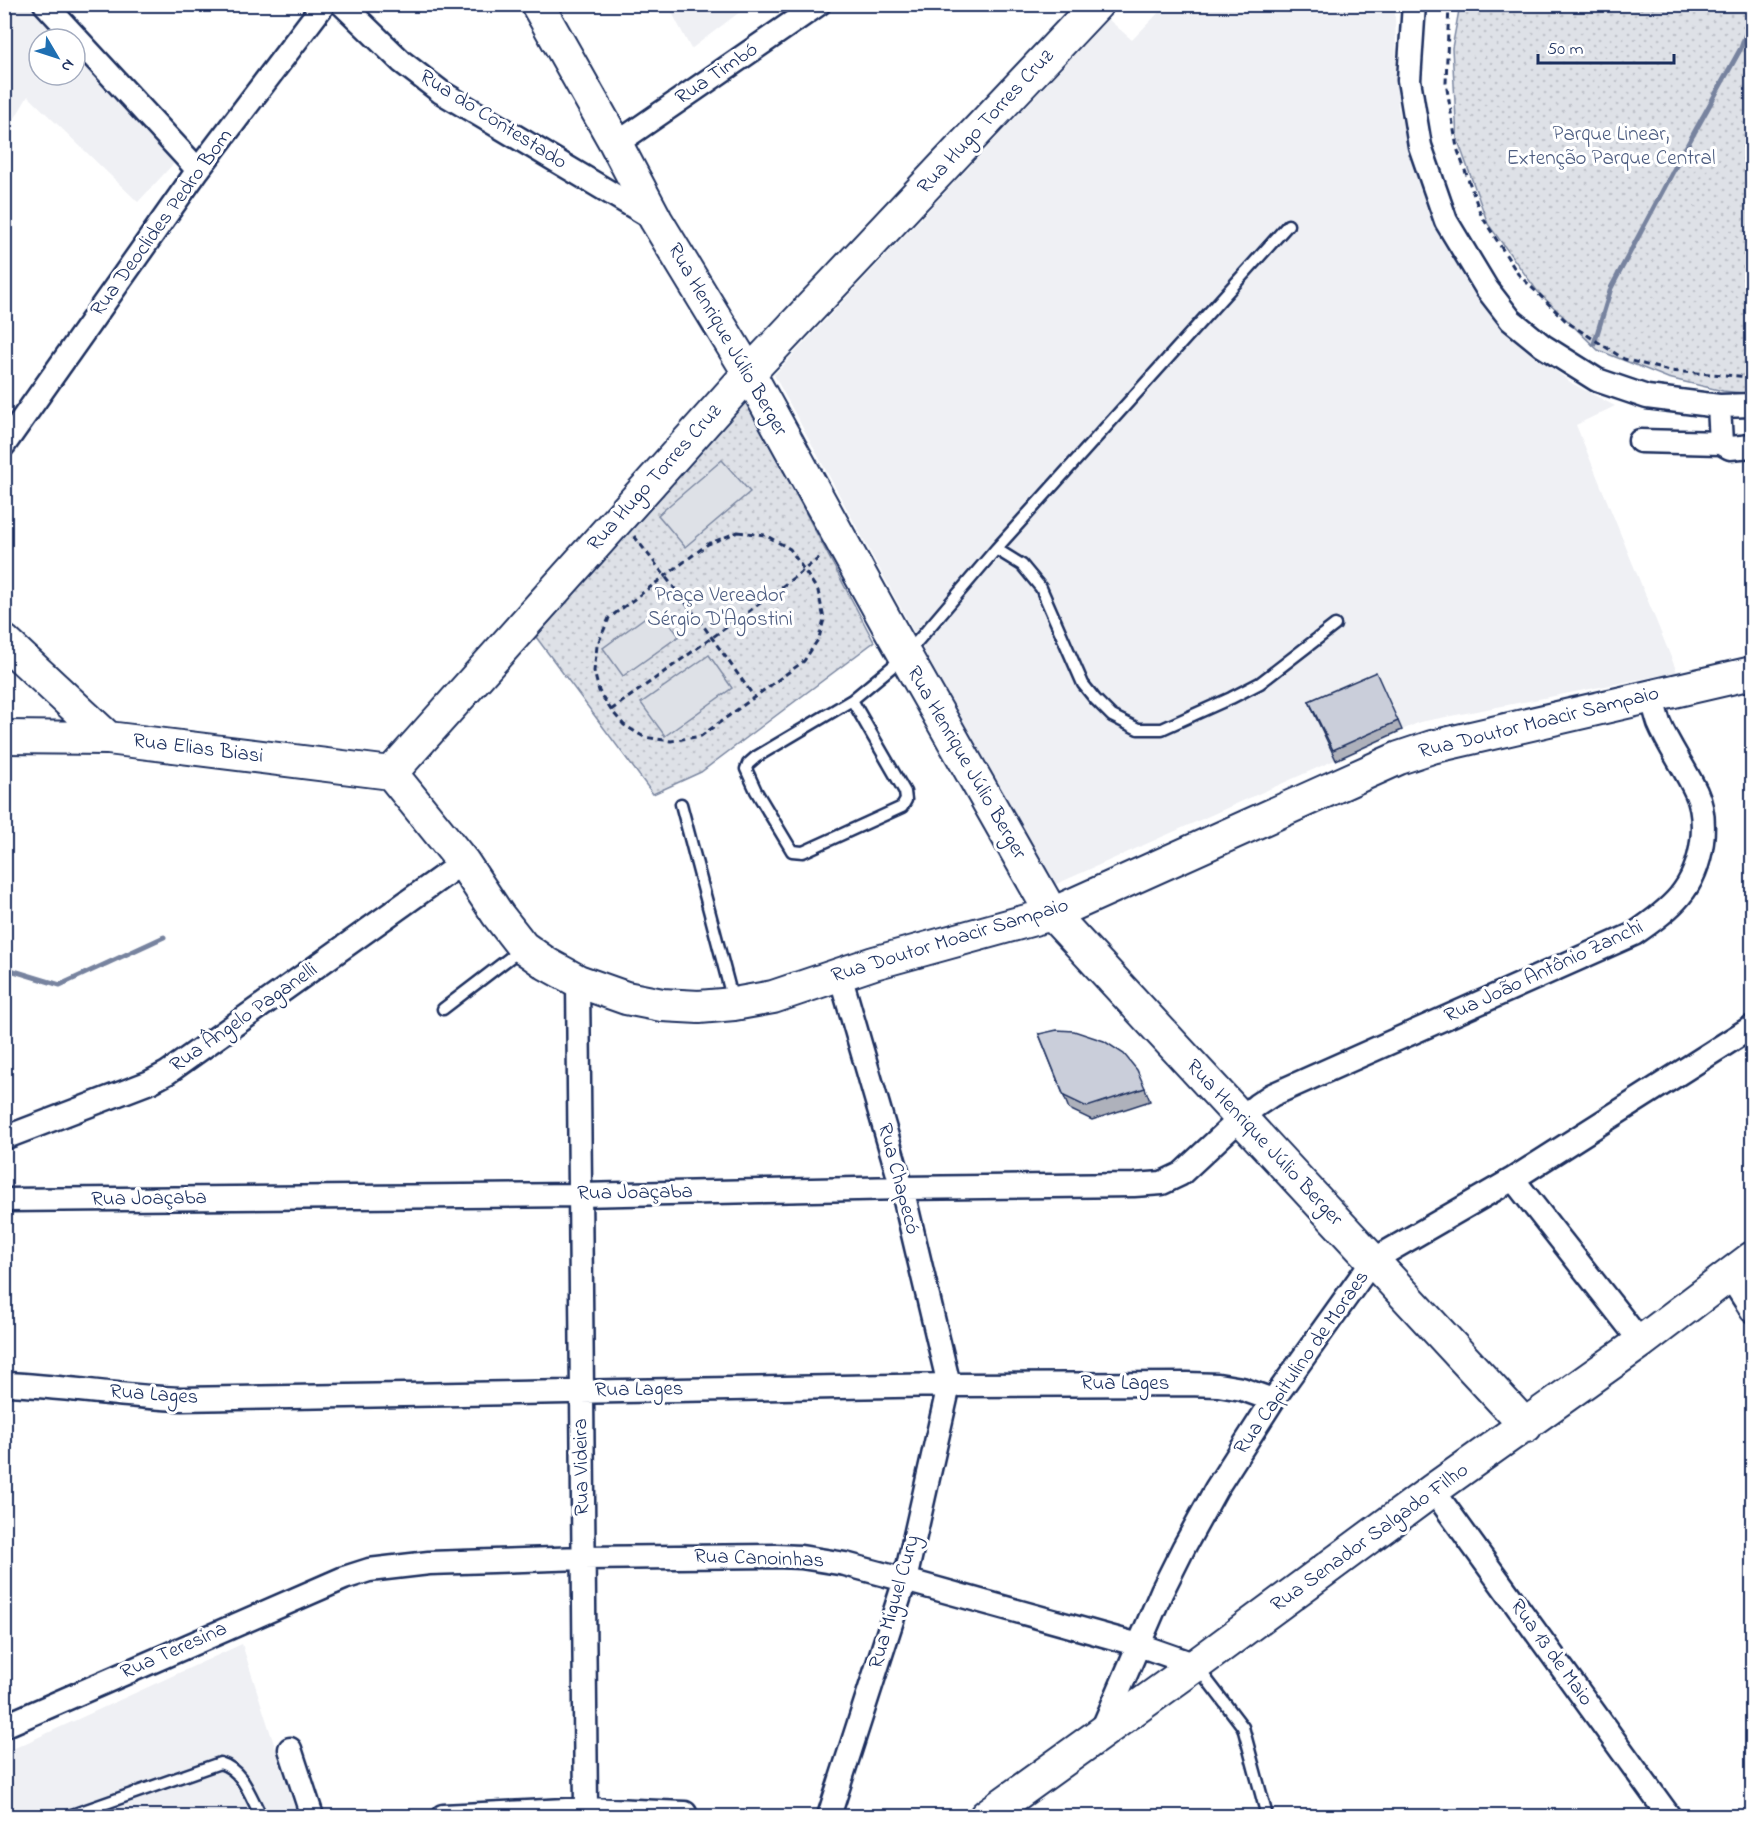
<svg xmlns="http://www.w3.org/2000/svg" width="1757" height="1821" font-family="'Indie Flower',sans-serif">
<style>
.built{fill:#eff0f4}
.grass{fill:url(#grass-dots);stroke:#7c88a2;stroke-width:1.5}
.pitch{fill:#dee1e7;stroke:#7c88a2;stroke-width:1.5}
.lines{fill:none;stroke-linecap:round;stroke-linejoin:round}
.stream{stroke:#77839f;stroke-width:5}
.lane-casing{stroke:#1b2f5e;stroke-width:15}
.street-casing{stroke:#1b2f5e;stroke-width:27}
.secondary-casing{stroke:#1b2f5e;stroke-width:36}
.path{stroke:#1b2f5e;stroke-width:3;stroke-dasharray:6 4.5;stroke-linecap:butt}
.lane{stroke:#fff;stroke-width:10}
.street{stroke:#fff;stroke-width:22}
.secondary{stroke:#fff;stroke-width:32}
.wall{fill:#aeb1bb;stroke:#1b2f5e;stroke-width:1.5}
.building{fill:#caceda;stroke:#1b2f5e;stroke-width:1.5}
.labels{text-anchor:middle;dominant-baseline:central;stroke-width:6;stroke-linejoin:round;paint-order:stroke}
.street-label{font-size:21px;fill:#1b2f5e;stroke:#fff}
.park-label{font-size:21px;fill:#4c5c80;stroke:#fff}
</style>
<defs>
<pattern id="grass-dots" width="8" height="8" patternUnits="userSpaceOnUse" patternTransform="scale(1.5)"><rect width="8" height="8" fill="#dee1e7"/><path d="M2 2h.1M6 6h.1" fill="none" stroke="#bec1c9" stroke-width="1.8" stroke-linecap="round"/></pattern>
</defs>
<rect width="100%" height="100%" fill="#fff"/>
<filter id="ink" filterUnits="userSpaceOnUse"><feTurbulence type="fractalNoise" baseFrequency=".0167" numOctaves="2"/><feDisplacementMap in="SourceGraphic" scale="12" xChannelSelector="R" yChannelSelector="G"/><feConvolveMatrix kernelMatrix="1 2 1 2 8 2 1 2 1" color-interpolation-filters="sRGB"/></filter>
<g filter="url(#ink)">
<path class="built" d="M5,4l25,1 32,34h-23v36h36v-22l100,109 -37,40 -110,-106 -23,39z
M668,5h81l-58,44z
M1166,5h230l-1,12 3,90 30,106 43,77 45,51 57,43 42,22 -39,19 101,247 -257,50 -368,164 -278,-511 334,-356 24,21z
M242,1644l55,172h-292l-1,-63z"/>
<path class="grass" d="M1460,5h292v389l-29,-3 -55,-13 -70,-28 -60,-58 -50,-68 -31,-86 -5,-90z
M744,396l130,246 -173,130 -48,22 -117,-157z"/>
<path class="pitch" d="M722,460l28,32 -65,55 -27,-32z
M658,608l21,28 -56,40 -20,-28z
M709,655l23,33 -67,48 -24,-33z"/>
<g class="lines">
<path class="stream" d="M1594,344l17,-56 67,-126 63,-114 11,-32
M4,968l56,17 104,-48"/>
<g class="lane-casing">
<path id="lane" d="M996,549l292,-324
M852,700l53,92 1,8 -4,7 -99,45 -11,-1 -36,-60 -10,-22 2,-5 8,-7 96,-57 53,-44 91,-107 26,16 19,23 42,96 12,15 17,17 26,13h24l69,-31 29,-15 75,-58
M681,804l52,197
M443,1009l77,-59
M1198,1668l45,59 24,89
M69,1816l151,-53c23,7 30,33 41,53"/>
</g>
<g class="street-casing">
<path id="street" d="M45,4l153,166
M342,4l60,58 39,30 215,128
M1414,4l-5,76 11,66 26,75 41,68 24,31 32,26 54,34 50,17 72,9 2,37
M616,144l203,-140
M1719,406l33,-1
M1640,441l81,2 9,5 22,-2
M4,445l194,-275 126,-166
M578,981l8,828
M4,1138l146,-56 17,-9 296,-211
M1513,1179l128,163
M4,1200l575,-5 323,-7 232,-3 28,-2 19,-9 60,-56 16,-13 15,-10 362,-161c37,-25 62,-45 68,-92 2,-17 1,-35 -6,-50 -11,-24 -27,-45 -37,-69 -3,-9 -5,-18 -8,-27
M1729,1275l23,36
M4,1384c60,2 119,13 178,15l767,-14 238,-1 31,1 24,4 31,11
M1433,1490l236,326
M4,1726l340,-148 25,-8 60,-7 154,-5 193,-2 25,1 44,7 60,16 234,65 57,20
M1101,1732l61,-141 22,-44 32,-58 57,-89 100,-140 140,-81 239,-152
M290,1749l22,67
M443,1816l143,-7 99,4
M829,1816l76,-236 44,-195 -47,-197 -62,-213"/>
</g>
<g class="secondary-casing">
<path id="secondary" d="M537,4l79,140 40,76 93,153 140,254 163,287 474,512
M4,641l104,97
M4,737l104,1 283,35
M391,773l72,89 35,53 25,32 24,17 31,17 48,17 36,7 37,2 35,-3 39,-7 101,-34 178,-49 347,-156 33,-11 320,-74
M391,773l358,-400 348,-369
M986,1816l210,-151 237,-175 208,-148 111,-84"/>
</g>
<path class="path" d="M1449,4l-3,79 11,65 24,67 37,59 49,48 57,37 45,12 83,6
M738,532l27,3 25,14 28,42 6,28 -5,19 -15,23 -103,75 -30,5 -27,-4 -20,-12 -13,-15 -12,-19 -5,-20 3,-25 12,-28 99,-74z
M634,536l68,88 53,74
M611,710l155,-111 57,-44"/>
<use href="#lane" class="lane"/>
<use href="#street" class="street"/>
<use href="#secondary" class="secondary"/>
</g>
<path class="wall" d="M1309,701l89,20 4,9 -66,30 -23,-49z
M1039,1034l106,54 5,13 -58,19 -23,-11z"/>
<path class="building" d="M1376,672l22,49 -65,29 -24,-49z
M1057,1030l17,1 30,10 20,13 13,16 8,18 -58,19 -23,-11 -25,-62z"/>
</g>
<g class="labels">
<g class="street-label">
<text transform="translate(717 74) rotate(-34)">Rua Timbó</text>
<text transform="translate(493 120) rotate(32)">Rua do Contestado</text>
<text transform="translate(986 122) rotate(-47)">Rua Hugo Torres Cruz</text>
<text transform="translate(162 223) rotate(-54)">Rua Deoclides Pedro Bom</text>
<text transform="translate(727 340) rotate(60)">Rua Henrique Júlio Berger</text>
<text transform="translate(655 478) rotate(-48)">Rua Hugo Torres Cruz</text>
<text transform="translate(1539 723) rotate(-14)">Rua Doutor Moacir Sampaio</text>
<text transform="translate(198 749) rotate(7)">Rua Elias Biasi</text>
<text transform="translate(966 763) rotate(60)">Rua Henrique Júlio Berger</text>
<text transform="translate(950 941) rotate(-17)">Rua Doutor Moacir Sampaio</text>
<text transform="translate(1544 972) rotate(-25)">Rua João Antônio Zanchi</text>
<text transform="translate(244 1018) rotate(-35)">Rua Ângelo Paganelli</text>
<text transform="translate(1264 1143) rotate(47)">Rua Henrique Júlio Berger</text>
<text transform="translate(898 1179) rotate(75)">Rua Chapecó</text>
<text transform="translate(635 1193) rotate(-1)">Rua Joaçaba</text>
<text transform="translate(149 1199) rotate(-1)">Rua Joaçaba</text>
<text transform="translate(1302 1363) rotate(-55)">Rua Capitulino de Moraes</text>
<text x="1125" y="1384">Rua Lages</text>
<text transform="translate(639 1390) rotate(-1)">Rua Lages</text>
<text transform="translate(154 1395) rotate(4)">Rua Lages</text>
<text transform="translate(582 1467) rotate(-91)">Rua Videira</text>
<text transform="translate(1370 1538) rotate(-36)">Rua Senador Salgado Filho</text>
<text transform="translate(759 1559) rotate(2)">Rua Canoinhas</text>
<text transform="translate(895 1602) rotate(-74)">Rua Miguel Cury</text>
<text transform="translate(174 1651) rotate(-24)">Rua Teresina</text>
<text transform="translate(1551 1653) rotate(54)">Rua 13 de Maio</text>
</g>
<g class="park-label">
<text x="1611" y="135">Parque Linear,<tspan x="1611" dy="24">Extenção Parque Central</tspan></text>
<text x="720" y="596">Praça Vereador<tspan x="720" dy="24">Sérgio D'Agostini</tspan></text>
</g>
</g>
<rect width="1757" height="1821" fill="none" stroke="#fff" stroke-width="24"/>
<rect x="12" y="12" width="1733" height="1797" fill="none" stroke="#1b2f5e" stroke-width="2" filter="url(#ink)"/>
<g transform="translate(57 57) rotate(129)"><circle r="28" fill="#ffffff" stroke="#a4acbf" stroke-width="1.5"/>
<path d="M0-4.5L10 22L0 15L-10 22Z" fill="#1f6fb2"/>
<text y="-9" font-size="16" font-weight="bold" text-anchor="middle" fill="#1b2f5e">N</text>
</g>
<path d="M1538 54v9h136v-9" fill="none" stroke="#1b2f5e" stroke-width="3"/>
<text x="1547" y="54" font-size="18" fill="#1b2f5e" stroke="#ffffff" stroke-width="4.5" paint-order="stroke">50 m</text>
</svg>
